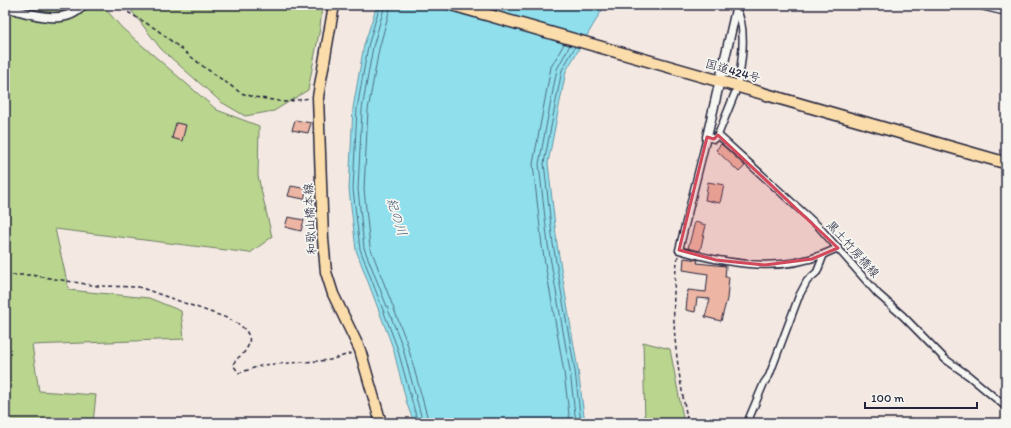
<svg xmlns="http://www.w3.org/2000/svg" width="1011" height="428" font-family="Itim,'Klee One',sans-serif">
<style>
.green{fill:#b9d58e;stroke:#6e7c64}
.water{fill:#8fdfec;stroke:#6393a5}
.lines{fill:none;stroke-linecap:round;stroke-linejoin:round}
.shore{stroke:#4e6e82;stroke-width:1}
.building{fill:#edb5a3;stroke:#22223b}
.minor-casing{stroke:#22223b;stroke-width:9}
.tertiary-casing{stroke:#22223b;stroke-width:11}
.primary-casing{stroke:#22223b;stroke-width:13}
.trunk-casing{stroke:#22223b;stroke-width:14}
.path{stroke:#22223b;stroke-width:1.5;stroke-dasharray:4 3;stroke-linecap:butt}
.minor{stroke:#f6f6f2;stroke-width:6}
.tertiary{stroke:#f6f6f2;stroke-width:8}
.primary{stroke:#fbddab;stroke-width:10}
.trunk{stroke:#fbddab;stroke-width:11}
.marked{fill:#d1495b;fill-opacity:0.2;stroke:#d1495b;stroke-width:3;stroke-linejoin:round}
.labels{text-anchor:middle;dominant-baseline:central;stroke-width:3.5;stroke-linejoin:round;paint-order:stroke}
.street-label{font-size:12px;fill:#22223b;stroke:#f6f6f2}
.water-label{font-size:13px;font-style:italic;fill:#435b70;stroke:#f6f6f2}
</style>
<rect width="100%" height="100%" fill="#f4e9e2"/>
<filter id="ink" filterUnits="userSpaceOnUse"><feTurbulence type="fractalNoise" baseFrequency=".025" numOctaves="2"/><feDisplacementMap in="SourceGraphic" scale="8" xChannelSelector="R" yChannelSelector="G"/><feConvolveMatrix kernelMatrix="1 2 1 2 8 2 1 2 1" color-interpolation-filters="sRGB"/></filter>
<g filter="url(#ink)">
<path class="green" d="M5,5h97l20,23 95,82 42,16 -1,50 14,61 -22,16 -195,-24 14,61 80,8 32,13 3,28 -152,6 7,46 57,4 -3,28h-88z
M127,5h195l-2,23 -12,62 -34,21 -29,5 -24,-14 -60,-53z
M643,342l27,7 14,74h-39z"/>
<path class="water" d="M377,5h228l-39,66 -18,92 9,81 21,126 7,53h-171l-7,-19 -14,-56 -37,-98 -7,-61 4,-81 11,-63z"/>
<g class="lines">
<path class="shore" d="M380,5l-12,41 -11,63 -4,80 7,60 37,98 21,76
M385,5l-12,42 -11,62 -4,80 6,59 38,97 21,78
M391,5l-12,44 -11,61 -4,79 6,58 37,96 22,80
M564,44l-13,23 -18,97 9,82 22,126 6,51
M570,45l-13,24 -18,95 9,81 22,126 6,52
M575,47l-13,23 -18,93 9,81 22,127 6,52"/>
</g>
<path class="building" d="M295,120l16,3 -3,10 -16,-3z
M176,123l10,2 -4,16 -10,-3z
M721,144l24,22 -6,6 -23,-22z
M708,182l16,3 -4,18 -15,-3z
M291,186l16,3 -3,10 -16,-3z
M288,217l16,3 -3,11 -16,-4z
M695,222l11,3 -6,26 -12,-3z
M684,258l14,2 -1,3 29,3 -1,11h4l-2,22 -6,22 -16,-4 5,-18 -13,-1 -2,14 -9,-2 2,-20 18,2 2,-18 -25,-4z"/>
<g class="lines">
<g class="minor-casing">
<path id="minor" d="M977,5l29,7
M736,9c11,16 6,51 3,70
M735,93l-17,42 -4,4 -7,-2 -28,113c46,14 100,23 145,4
M718,135l101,92 59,67 25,22 42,43 24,17 37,31
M747,423l17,-40 5,-7 30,-80 8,-15 10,-9 7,-18 14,-6"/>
</g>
<g class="tertiary-casing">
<path id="tertiary" d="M5,7c23,6 60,21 78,-2
M707,137l30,-132"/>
</g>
<g class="primary-casing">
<path id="primary" d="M334,5l-16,92 5,142 3,33 7,22 27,56 21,73"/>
</g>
<g class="trunk-casing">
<path id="trunk" d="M453,5l553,158"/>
</g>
<path class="path" d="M116,5l40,24 48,38 37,26 13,4 31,5 25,-4
M678,256c-10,57 -1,111 10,167
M5,275h26l67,11 41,1 88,31c11,5 29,15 20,30 -4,8 -11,9 -14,17l6,8 24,-8 67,-5 22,-7"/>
<use href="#minor" class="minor"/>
<use href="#tertiary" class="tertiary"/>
<use href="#primary" class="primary"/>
<use href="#trunk" class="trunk"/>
</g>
</g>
<path class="marked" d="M718,135l120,113 -26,11 -47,6 -49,-5 -37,-10 28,-113 7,2z"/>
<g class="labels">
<g class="street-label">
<text transform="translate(733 71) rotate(16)">国道424号</text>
<text transform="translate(310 219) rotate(-93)">和歌山橋本線</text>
<text transform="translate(853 249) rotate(48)">黒土竹房橋線</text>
</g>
<g class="water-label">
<text transform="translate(397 217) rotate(72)">紀の川</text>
</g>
</g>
<rect width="1011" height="428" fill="none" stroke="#f6f6f2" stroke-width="20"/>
<rect x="10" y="10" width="991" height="408" fill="none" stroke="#22223b" stroke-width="1.5" filter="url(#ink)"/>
<path d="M865 402v6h112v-6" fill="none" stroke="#22223b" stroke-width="2"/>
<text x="871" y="402" font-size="12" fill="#22223b" stroke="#f6f6f2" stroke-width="3" paint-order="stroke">100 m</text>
</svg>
